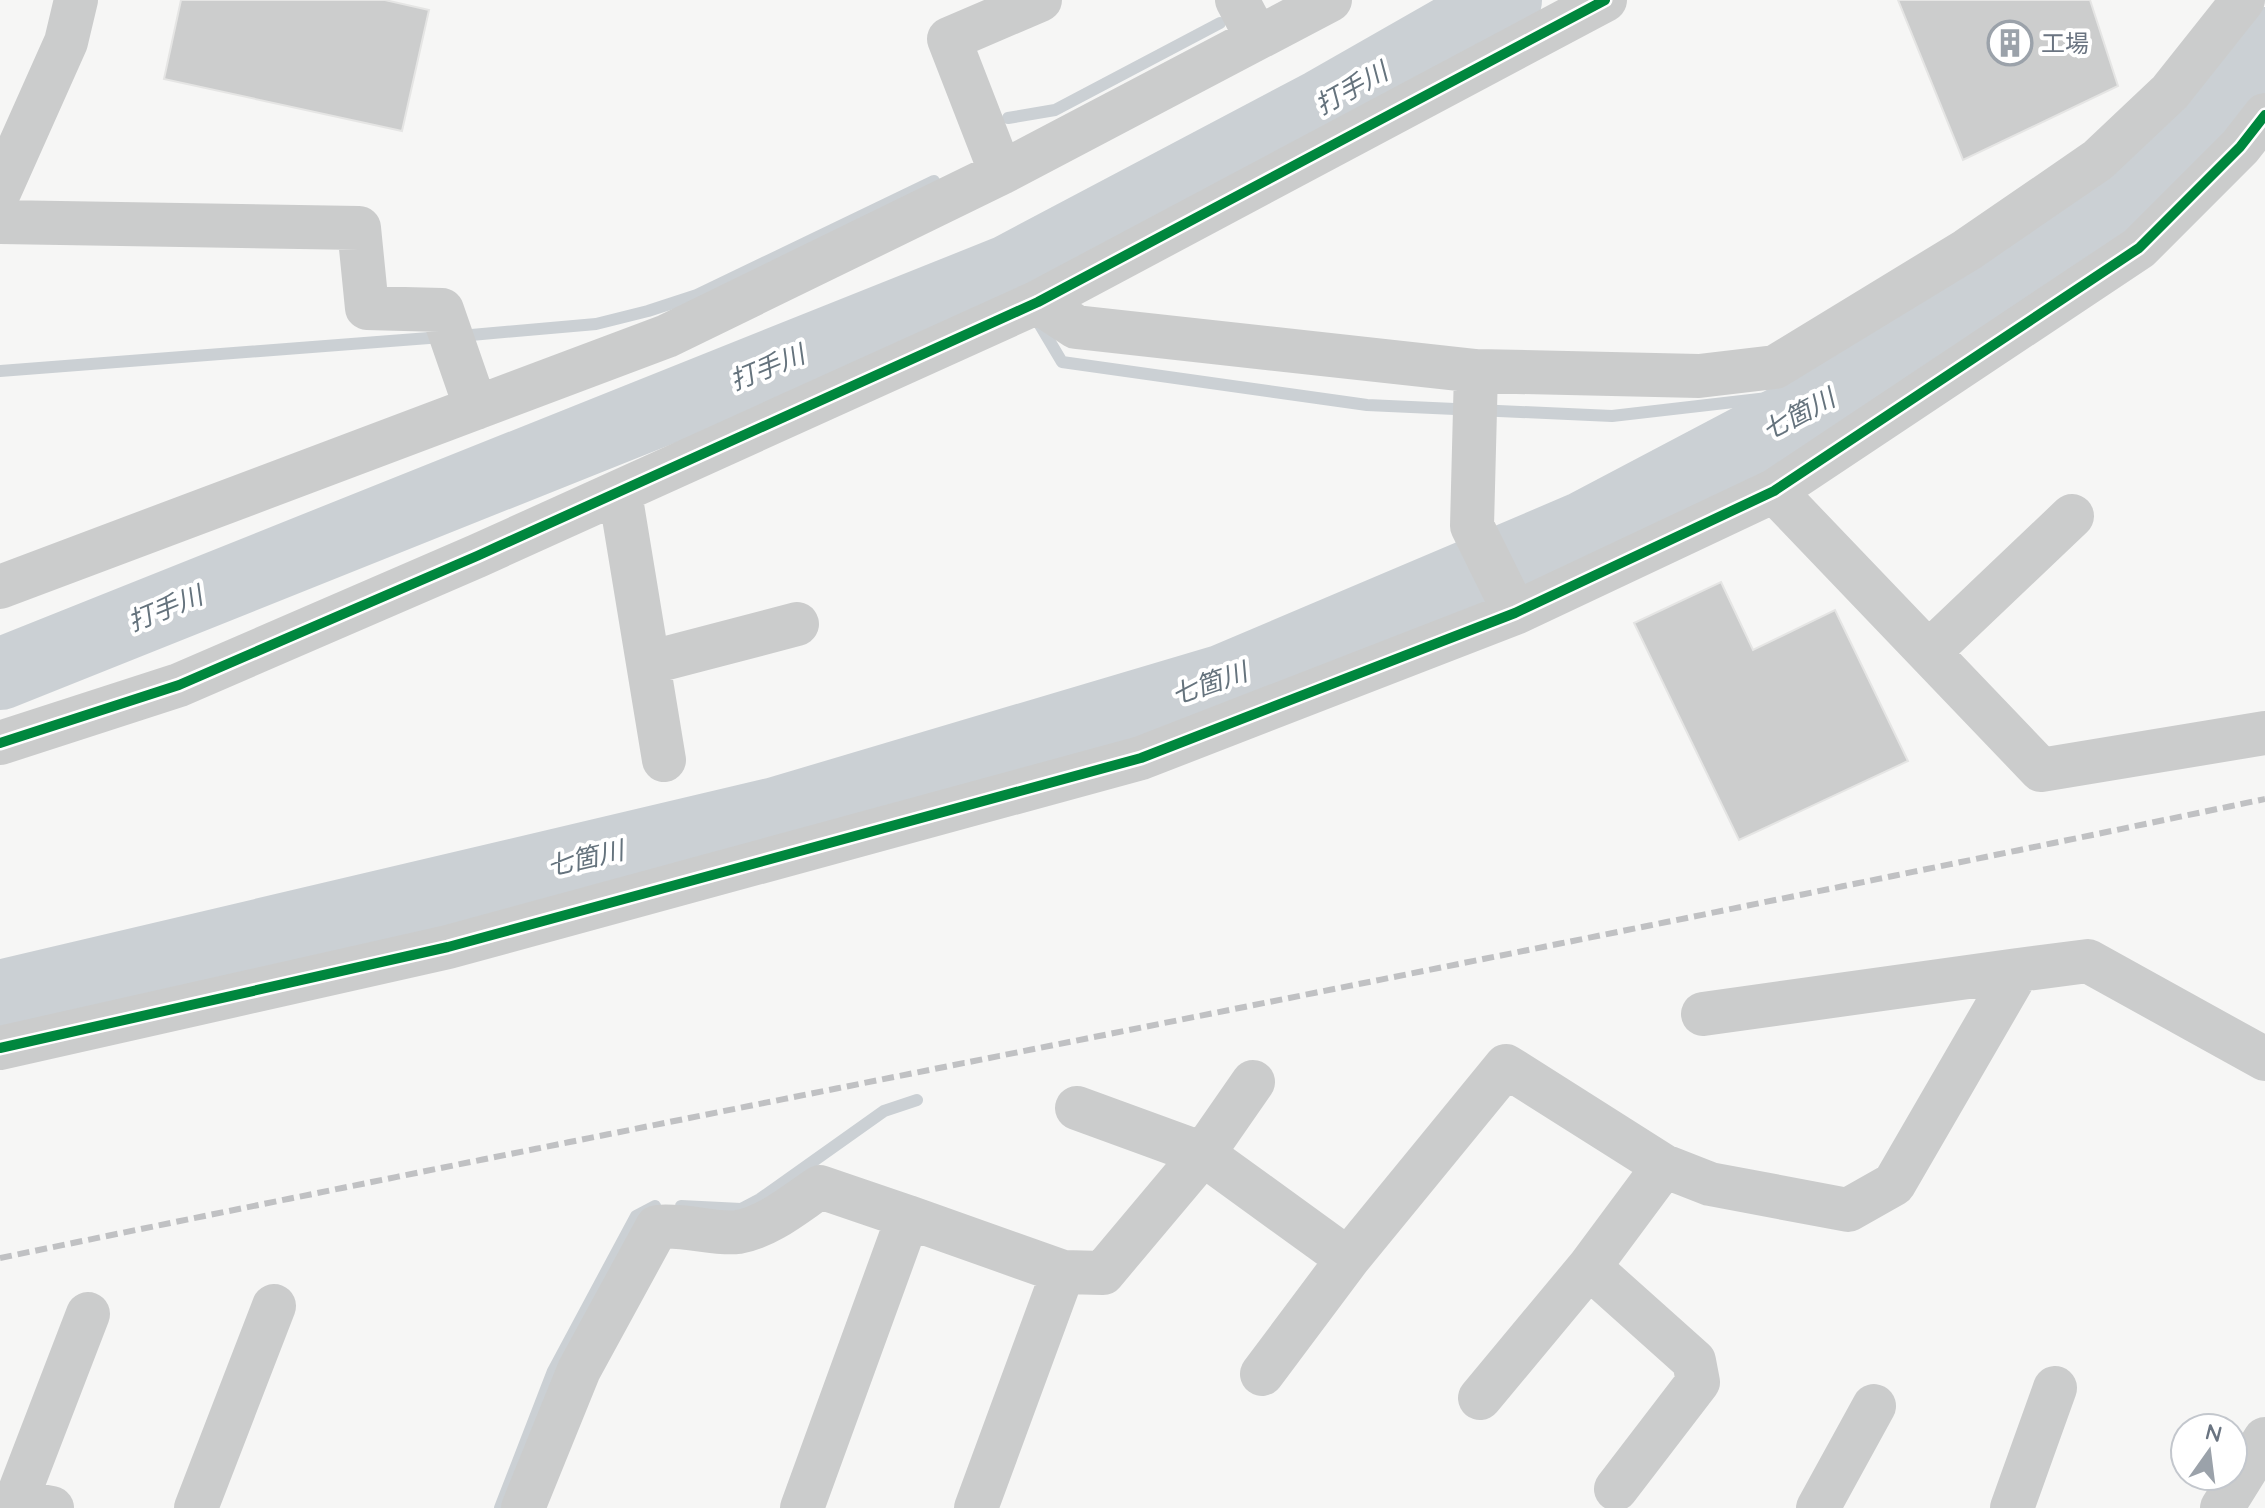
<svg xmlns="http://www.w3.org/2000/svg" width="2265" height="1508" font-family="Quicksand,'Noto Sans JP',sans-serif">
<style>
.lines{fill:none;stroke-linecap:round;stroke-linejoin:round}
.stream{stroke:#cbd0d4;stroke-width:12}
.river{stroke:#cbd0d4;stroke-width:72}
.building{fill:#cccdcd;stroke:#e5e5e4;stroke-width:2}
.minor{stroke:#cbcccc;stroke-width:44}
.rail{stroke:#c0c1c3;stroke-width:6;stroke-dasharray:12 6;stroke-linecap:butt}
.cycleway-casing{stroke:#fff;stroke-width:15}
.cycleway{stroke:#00873e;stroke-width:10}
.labels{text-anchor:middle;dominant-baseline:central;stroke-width:8;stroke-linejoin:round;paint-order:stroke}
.poi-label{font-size:24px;fill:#6a7481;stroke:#fff;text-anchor:start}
.water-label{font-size:26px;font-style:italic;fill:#65737d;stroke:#fff}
</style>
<rect width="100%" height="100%" fill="#f6f6f5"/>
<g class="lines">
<path class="stream" d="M1008,118l47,-8 165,-87
M1008,271l18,30
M1037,320l25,42 305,43 245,11 234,-27
M460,336l136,-12 52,-13 49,-16 237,-114
M0,371l442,-34
M681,1206l60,3 19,-10 124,-88 33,-11
M500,1508l53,-137 83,-155 19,-10"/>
<path class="river" d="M0,674l1008,-403 314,-166 184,-105
M0,996l776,-183 448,-133 358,-152 264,-139 277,-192 79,-75 63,-79"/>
</g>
<path class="building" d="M181,0h204l44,10 -27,121 -238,-52z
M1898,0h192l28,86 -155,74z
M1721,582l32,68 82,-40 73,151 -169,79 -105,-217z"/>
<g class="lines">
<path class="minor" d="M1237,0l20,38
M1001,173l-52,-134 91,-39
M0,190l66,-148 10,-42
M0,222l359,6 8,80 75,2 34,98
M1038,302l38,25 400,44 223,5 76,-9 192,-117 131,-90 72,-68 73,-92
M1476,371l-4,155 43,87
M1774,491l267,279 224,-37
M620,493l44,267
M0,587l667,-251 334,-163 329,-173
M1929,652l143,-136
M648,663l149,-39
M0,743l179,-58 298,-129 561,-254 567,-302
M1703,1014l315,-44
M0,1048l448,-101 693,-189 374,-145 259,-122 365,-243 101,-101 25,-32
M1077,1108l126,46 145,105
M1664,1166l46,18 138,26 46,-26 124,-214 70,-9 177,98
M1063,1272l40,1 100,-119 50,-72
M1262,1374l86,-115 158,-193 158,100 -75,101
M1480,1398l109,-131 105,94 4,21 -82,107
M52,1508l-36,-7 72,-187
M196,1508l78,-202
M523,1508l56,-138 78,-143c28,-3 59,8 81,5 30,-5 58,-29 82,-45l88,30
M802,1508l106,-291 155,55 -87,236
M1818,1508l56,-102
M2012,1508l43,-120
M2222,1508l43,-69"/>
<path class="rail" d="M0,1258c755,-156 1511,-301 2265,-459"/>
<g class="cycleway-casing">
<path id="cycleway" d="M0,743l179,-58 298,-129 561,-254 567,-302
M0,1048l448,-101 693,-189 374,-145 259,-122 365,-243 101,-101 25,-32"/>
</g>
<use href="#cycleway" class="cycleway"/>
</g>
<defs>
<g id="building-ring" transform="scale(2.3)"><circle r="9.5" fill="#fff" stroke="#9ba2aa" stroke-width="1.5"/><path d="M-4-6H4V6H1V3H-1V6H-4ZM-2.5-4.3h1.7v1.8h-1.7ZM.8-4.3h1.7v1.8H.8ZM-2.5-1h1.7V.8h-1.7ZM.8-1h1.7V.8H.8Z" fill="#9ba2aa"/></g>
</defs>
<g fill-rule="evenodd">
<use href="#building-ring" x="2010" y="43"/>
</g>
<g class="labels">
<g class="poi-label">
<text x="2041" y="43">工場</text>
</g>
<g class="water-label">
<text transform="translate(1351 88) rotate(-29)">打手川</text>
<text transform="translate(767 367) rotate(-22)">打手川</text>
<text transform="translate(1798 414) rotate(-28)">七箇川</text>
<text transform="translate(165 608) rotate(-22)">打手川</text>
<text transform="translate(1209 683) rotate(-19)">七箇川</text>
<text transform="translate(585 858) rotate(-13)">七箇川</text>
</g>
</g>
<g transform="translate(2209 1452) rotate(14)"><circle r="38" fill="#ffffff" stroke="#c3c7cd" stroke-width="2"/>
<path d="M0-6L14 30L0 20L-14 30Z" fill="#9ba2aa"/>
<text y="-12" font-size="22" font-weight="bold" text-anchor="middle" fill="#6a7481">N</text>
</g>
</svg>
